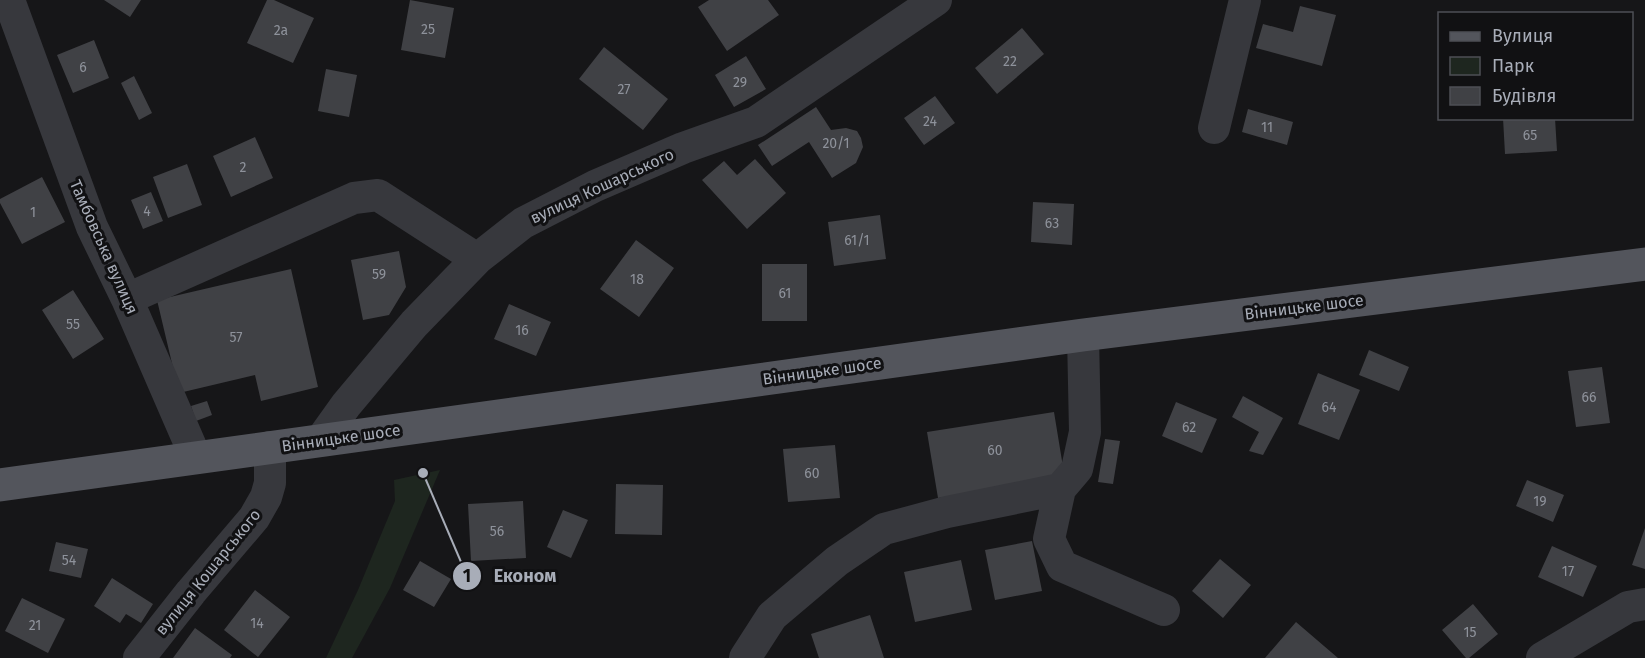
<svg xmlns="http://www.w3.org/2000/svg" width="1645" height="658" font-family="'Fira Sans',sans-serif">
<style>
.green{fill:#1e261f}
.building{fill:#404145}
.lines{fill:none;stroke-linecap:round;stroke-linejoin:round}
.minor{stroke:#37383d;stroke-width:32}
.major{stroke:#53555c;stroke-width:33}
.labels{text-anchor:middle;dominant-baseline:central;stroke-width:6;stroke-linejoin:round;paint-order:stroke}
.number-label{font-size:14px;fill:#8e929b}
.street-label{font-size:16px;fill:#a8adb8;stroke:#111113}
.leader{fill:none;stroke:#a8adb8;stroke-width:2}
.callout-dot{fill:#a8adb8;stroke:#111113;stroke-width:2}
.mark-label{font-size:18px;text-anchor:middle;font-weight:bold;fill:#111}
.callout-label{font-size:18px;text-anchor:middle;font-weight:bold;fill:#a8adb8;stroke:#111113;stroke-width:6;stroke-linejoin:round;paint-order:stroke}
</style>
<rect width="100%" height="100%" fill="#161618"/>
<path class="green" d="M440,470l-50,118 -38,70h-26l32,-68 37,-89 -1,-21z"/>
<path class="building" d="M104,0h37l-11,17z
M267,0h7l40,18 -21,45 -46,-20z
M410,0l44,8 -9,50 -44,-8z
M709,0h59l11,15 -52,36 -29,-44z
M1300,6l36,9 -14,51 -66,-18 7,-24 30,8z
M1022,28l22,26 -47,40 -22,-26z
M94,40l15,38 -36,15 -16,-38z
M604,47l64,52 -25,31 -64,-51z
M746,56l20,33 -32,18 -19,-32z
M326,69l31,6 -8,42 -31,-6z
M134,76l18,37 -13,7 -18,-37z
M935,96l20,27 -31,22 -20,-27z
M816,107l15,23 15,-2 11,3 4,7 2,9 -7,16 -24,15 -23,-36 -37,24 -14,-21z
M1248,109l45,13 -6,23 -45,-13z
M1503,118h52l2,33 -52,3z
M255,137l18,41 -42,19 -18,-41z
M755,159l31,34 -39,36 -45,-49 22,-19 13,14z
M187,164l15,41 -34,13 -15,-41z
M42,177l23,45 -43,22 -22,-41v-4z
M151,192l12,29 -20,8 -12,-29z
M1033,202l41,2 -2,41 -41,-3z
M880,215l6,44 -52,7 -6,-44z
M636,240l38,28 -35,49 -39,-28z
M399,251l7,36 -17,28 -26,5 -12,-60z
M762,264h45v57h-45z
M291,269l27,118 -57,14 -6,-26 -76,18 -22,-93z
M73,290l31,49 -31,20 -31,-49z
M509,304l42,18 -15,34 -42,-17z
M1369,350l40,17 -10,24 -40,-16z
M1602,367l8,56 -34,4 -8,-56z
M1318,373l42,17 -21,50 -41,-16z
M1243,396l40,22 -20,37 -14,-4 10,-19 -27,-15z
M207,401l5,14 -16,6 -5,-15z
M1176,402l41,17 -15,34 -40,-17z
M1054,412l9,55 -10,14 -115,17 -11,-66z
M1105,439l15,2 -7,43 -15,-2z
M835,445l5,53 -52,4 -5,-53z
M1527,480l37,15 -11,27 -37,-16z
M616,484l47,1 -1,50 -47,-1z
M523,501l3,57 -55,3 -3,-57z
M563,510l25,10 -17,38 -24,-11z
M1645,528v41l-13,-4z
M1032,541l10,50 -47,9 -10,-50z
M56,542l32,7 -7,29 -32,-7z
M1552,546l45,20 -14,31 -45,-20z
M1220,559l31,26 -28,33 -31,-27z
M961,560l11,50 -57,12 -11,-50z
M420,561l31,18 -17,28 -31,-17z
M112,578l41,26 -12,19 -15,-9 -6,9 -26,-17z
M255,590l35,27 -32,40 -34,-27z
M22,598l43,21 -17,34 -43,-22z
M1473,604l25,30 -29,24h-3l-24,-28z
M870,615l14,43h-65l-8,-24z
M1296,622l42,36h-73z
M195,628l37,27 -2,3h-57z"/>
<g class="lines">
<path class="minor" d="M9,0l83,227 35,72 69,159
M1214,128l31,-128
M127,299l227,-101 24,-3 99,64
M321,440l25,-35 68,-81 63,-65 46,-36 72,-37 88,-38 73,-26 180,-122
M1060,489l-11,50 13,27 102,44
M139,658l52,-66 63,-74 12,-21 4,-14v-36
M745,658l27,-42 65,-55 47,-32 63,-17 113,-23 17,-20 8,-37 -2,-97
M1542,658l86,-51 17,-3"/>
<path class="major" d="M0,485l1083,-150 562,-71"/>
</g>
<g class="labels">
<g class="number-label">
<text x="428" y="29">25</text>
<text x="281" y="30">2а</text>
<text x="1010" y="61">22</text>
<text x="83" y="67">6</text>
<text x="740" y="82">29</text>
<text x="624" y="89">27</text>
<text x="930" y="121">24</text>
<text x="1267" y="127">11</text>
<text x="1530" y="135">65</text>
<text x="836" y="143">20/1</text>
<text x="243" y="167">2</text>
<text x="147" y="211">4</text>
<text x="33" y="212">1</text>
<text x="1052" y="223">63</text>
<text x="857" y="240">61/1</text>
<text x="379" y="274">59</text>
<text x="637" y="279">18</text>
<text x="785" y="293">61</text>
<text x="73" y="324">55</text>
<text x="522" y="330">16</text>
<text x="236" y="337">57</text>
<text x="1589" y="397">66</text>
<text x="1329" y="407">64</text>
<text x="1189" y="427">62</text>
<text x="995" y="450">60</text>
<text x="812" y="473">60</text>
<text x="1540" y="501">19</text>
<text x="497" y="531">56</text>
<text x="69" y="560">54</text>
<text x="1568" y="571">17</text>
<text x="257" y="623">14</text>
<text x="35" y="625">21</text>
<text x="1470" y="632">15</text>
</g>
<g class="street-label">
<text transform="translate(602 186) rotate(-25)">вулиця Кошарського</text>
<text transform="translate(104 247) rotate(66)">Тамбовська вулиця</text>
<text transform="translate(1304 307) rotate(-7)">Вінницьке шосе</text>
<text transform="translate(822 371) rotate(-8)">Вінницьке шосе</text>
<text transform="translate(341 438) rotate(-8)">Вінницьке шосе</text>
<text transform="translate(208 572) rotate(-51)">вулиця Кошарського</text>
</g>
</g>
<path class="leader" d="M423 473L467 576"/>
<g class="callout-dot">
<circle cx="423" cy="473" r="6"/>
<circle cx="467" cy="576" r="15"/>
</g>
<g class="mark-label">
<text x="467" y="582">1</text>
</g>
<g class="callout-label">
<text x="525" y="582">Економ</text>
</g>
<rect x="1438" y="12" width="195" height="108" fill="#111113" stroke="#4d4f55" stroke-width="1.5"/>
<rect x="1450" y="32" width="30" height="9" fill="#53555c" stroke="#4d4f55" stroke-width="1.5"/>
<text x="1492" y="42" font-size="18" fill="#a8adb8">Вулиця</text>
<rect x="1450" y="57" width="30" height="18" fill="#1e261f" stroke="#4d4f55" stroke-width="1.5"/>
<text x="1492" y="72" font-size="18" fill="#a8adb8">Парк</text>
<rect x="1450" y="87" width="30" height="18" fill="#404145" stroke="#4d4f55" stroke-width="1.5"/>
<text x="1492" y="102" font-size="18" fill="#a8adb8">Будівля</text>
</svg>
